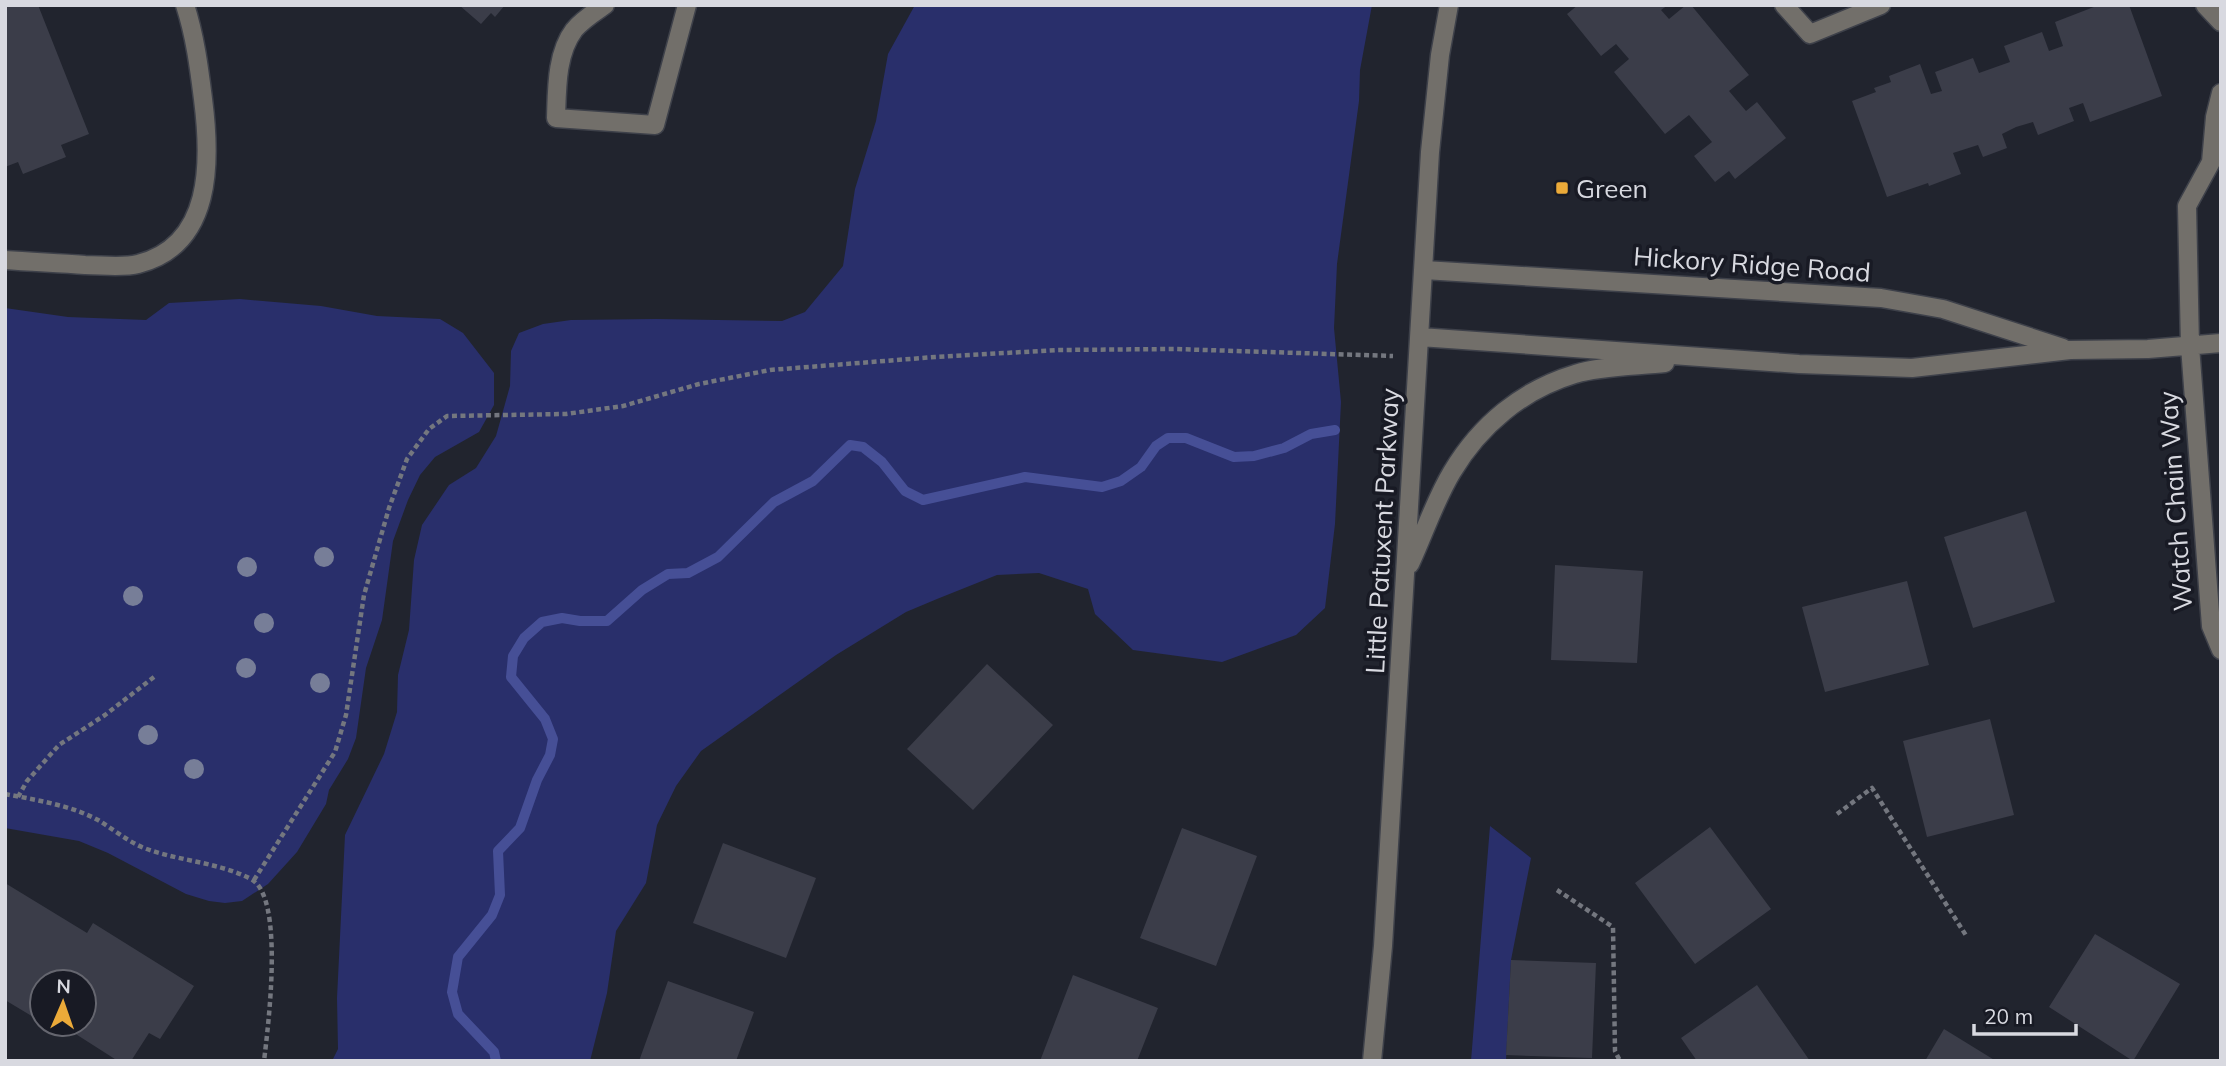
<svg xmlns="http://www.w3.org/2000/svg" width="2226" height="1066" font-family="Mulish,sans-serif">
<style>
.green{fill:#292f6b}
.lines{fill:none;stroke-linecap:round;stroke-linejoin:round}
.stream{stroke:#464f96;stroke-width:10}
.building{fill:#3b3d49}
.minor-casing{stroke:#3e414a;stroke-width:21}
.path{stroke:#74777f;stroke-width:4.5;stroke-dasharray:5 3.5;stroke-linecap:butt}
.minor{stroke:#726f6a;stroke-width:18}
.tree{fill:#777e98}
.poi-dot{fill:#ebaa39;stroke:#181a24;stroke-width:2.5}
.labels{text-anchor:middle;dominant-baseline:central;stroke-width:7;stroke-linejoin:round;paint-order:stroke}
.poi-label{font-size:26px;fill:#d8d9e0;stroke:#181a24;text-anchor:start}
.street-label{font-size:26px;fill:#d8d9e0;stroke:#181a24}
</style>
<rect width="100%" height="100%" fill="#21242e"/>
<path class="green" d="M915,5h457l-12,65 -1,31 -22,163 -3,64 7,74 -6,122 -10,84 -29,27 -74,27 -89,-12 -38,-36 -7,-25 -49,-16 -42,2 -60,24 -31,13 -70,43 -135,96 -25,35 -19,39 -11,58 -30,48 -9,62 -17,68h-258l6,-12 -1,-51 8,-163 39,-81 13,-42 1,-37 11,-45 5,-70 8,-35 27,-40 27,-17 20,-32 14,-50 1,-35 8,-18 24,-9 28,-4 85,-1 126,2 23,-9 38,-46 12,-77 21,-68 12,-67z
M240,299l81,7 56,10 63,3 23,14 31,40v32l-15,27 -44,25 -15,18 -12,25 -15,41 -11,79 -16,48 -10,70 -8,21 -19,31 -3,14 -29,48 -29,32 -26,17 -17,2 -16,-2 -23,-7 -78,-41 -29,-12 -74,-13v-520l63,9 78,3 23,-17z
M1490,826l41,32 -20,102 -5,101h-35z"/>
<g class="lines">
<path class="stream" d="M496,1061l-2,-9 -36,-38 -6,-22 6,-35 34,-42 8,-20 -2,-44 22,-23 17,-48 13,-25 3,-16 -8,-20 -34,-42 2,-21 11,-18 18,-16 20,-4 18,3h27l35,-31 26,-16 20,-1 30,-16 56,-55 39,-21 37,-36 13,2 19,15 23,29 18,9 102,-23 77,10 19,-6 20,-14 15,-21 12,-8h18l48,19 20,-1 30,-8 27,-14 24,-4"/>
</g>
<path class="building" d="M5,5h33l51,129 -28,11 5,12 -43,17 -5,-12 -13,5z
M459,5h46l-10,12 -4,-4 -10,11z
M1578,5h90l-7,5 8,9 17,-14h5l58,70 -20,16 17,20 11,-9 29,36 -51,41 -6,-8 -14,11 -21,-26 18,-14 -23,-27 -24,19 -51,-62 15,-13 -13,-15 -15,12 -34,-42z
M2099,5h30l33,91 -72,26 -7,-19 -14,5 5,13 -36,14 -5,-13 -17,5 -14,7 5,14 -24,9 -5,-12 -25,8 8,21 -32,12 -1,-3 -41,14 -35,-96 24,-9 -2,-4 17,-6 -2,-6 31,-12 11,30 11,-3 -7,-19 38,-14 6,15 31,-11 -6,-16 38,-14 7,19 14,-5 -8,-24z
M2026,511l29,91 -82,26 -29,-91z
M1555,565l88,6 -6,92 -86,-3z
M1907,581l22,84 -104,27 -23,-85z
M987,664l66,61 -80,85 -66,-61z
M1990,719l24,96 -87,22 -24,-96z
M1710,827l61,82 -76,55 -60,-81z
M1182,828l75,28 -41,110 -76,-28z
M723,843l93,35 -30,80 -93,-35z
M5,883l82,50 6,-10 101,63 -34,53 -11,-6 -18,28h-13l-58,-37h24v-42h-42v30l-3,-2 -4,8 -30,-18z
M2095,934l85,50 -47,77 -84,-54z
M1511,960l85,3 -4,95 -86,-3z
M1073,975l85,33 -21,53h-97z
M668,981l86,31 -18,49h-97z
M1757,985l53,76h-113l-16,-23z
M1944,1029l52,32h-71z"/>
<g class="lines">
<g class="minor-casing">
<path id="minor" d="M605,5c-10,7 -23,15 -31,25 -18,24 -17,60 -18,88l99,7 32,-120
M1784,5l26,29 71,-29
M2205,5l16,17
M2221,93l-6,24 -4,45 -24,44 3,140 21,280 10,24
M5,260c27,2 53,3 80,5 17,0 37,3 53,-1 75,-19 73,-103 65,-165 -4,-32 -8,-63 -18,-94
M1424,270l457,28 62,11 120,39
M1420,337l379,27 113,4 158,-18 78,-1 73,-6
M1410,564c14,-30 25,-64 42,-92 28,-47 70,-82 123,-98 24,-8 63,-8 90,-11
M1372,1061l11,-115 47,-794 10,-97 9,-50"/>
</g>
<path class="path" d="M5,794c31,6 65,11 93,26 15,9 29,21 46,28 34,13 74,14 107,31 34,18 17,148 13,182
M18,797l9,-16 32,-36 46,-30 49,-38
M1837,814l35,-26 95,149
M254,880l81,-128 11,-37 18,-120 25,-87 18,-49 22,-30 18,-13 119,-2 57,-8 76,-22 71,-14 165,-13 123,-7 116,-1 219,7
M1557,890l56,37 2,124 5,10"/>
<use href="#minor" class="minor"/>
</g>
<g class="tree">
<circle cx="324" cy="557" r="10"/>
<circle cx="247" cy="567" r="10"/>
<circle cx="133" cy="596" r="10"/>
<circle cx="264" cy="623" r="10"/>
<circle cx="246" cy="668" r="10"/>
<circle cx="320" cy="683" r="10"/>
<circle cx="148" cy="735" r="10"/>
<circle cx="194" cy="769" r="10"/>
</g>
<rect class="poi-dot" x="1555" y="181" width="14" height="14" rx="3.5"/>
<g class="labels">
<g class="poi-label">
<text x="1576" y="188">Green</text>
</g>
<g class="street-label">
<text transform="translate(1752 264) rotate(4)">Hickory Ridge Road</text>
<text transform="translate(2175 501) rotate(-94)">Watch Chain Way</text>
<text transform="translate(1382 531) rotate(-87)">Little Patuxent Parkway</text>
</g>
</g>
<rect width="2226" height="1066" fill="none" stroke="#d8d9e0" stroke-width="14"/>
<g transform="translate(63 1003) rotate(2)"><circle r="33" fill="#181a24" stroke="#65666f" stroke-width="2"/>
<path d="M0-5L12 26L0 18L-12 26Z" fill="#ebaa39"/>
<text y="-10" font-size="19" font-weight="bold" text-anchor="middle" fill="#d8d9e0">N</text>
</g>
<path d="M1974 1024v10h102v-10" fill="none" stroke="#d8d9e0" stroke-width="3.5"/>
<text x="1984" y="1024" font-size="21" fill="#d8d9e0" stroke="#181a24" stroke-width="5" paint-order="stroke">20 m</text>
</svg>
